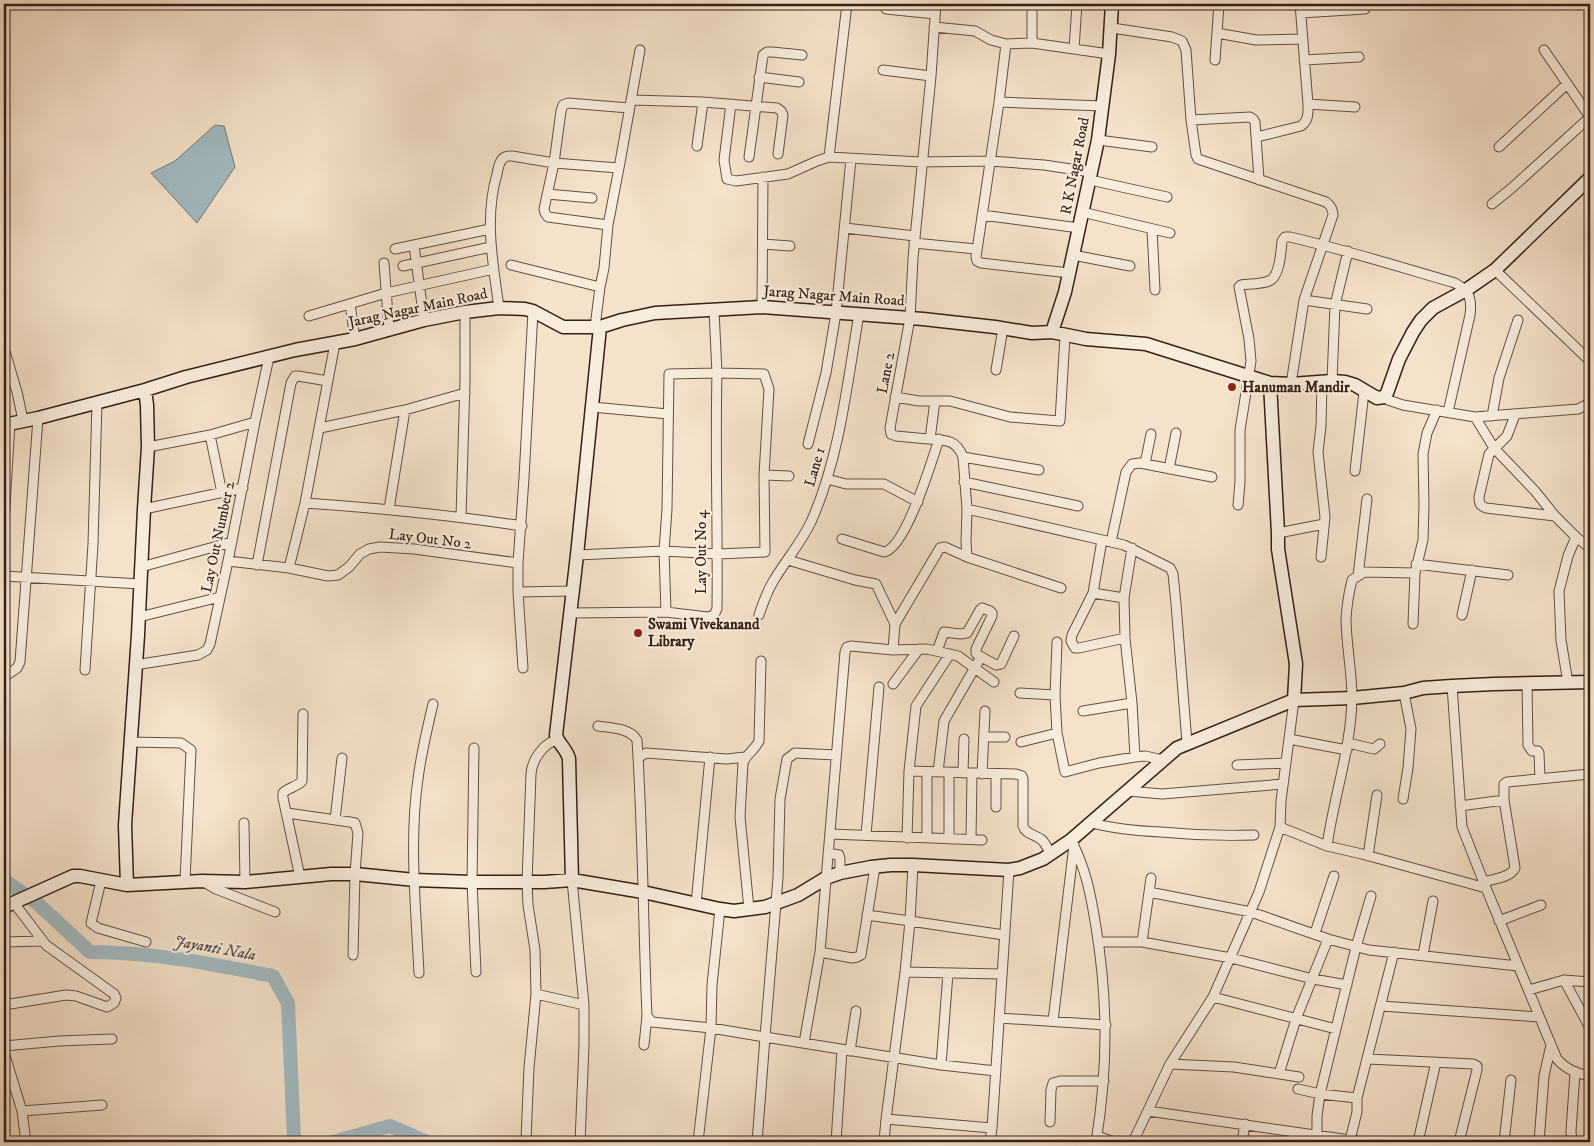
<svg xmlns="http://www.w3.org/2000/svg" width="1594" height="1146" font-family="'IM FELL DW Pica',serif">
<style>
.water{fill:#a2bac2;stroke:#767c7e}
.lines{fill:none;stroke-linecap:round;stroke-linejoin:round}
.river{stroke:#a2bac2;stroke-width:14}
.street-casing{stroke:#645044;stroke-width:11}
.secondary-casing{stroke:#342018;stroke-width:15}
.street{stroke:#f8ecdd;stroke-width:9}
.secondary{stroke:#f8ecdd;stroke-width:12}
.poi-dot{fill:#8f2418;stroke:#f8ecdd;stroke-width:2}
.labels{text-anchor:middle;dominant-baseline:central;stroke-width:4.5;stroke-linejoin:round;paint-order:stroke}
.street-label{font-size:15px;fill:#342018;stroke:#f8ecdd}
.poi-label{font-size:15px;font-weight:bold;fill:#342018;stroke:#f8ecdd;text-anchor:start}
.water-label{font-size:16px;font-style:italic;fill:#554e4b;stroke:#f8ecdd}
</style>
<rect width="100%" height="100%" fill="#f4e2ca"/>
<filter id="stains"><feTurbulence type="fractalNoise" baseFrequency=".004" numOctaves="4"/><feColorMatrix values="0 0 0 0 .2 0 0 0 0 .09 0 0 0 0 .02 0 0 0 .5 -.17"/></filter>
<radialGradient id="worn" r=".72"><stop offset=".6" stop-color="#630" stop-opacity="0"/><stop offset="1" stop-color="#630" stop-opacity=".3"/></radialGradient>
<path class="water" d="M215,125l9,1 11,41 -38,56 -46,-50 24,-12z"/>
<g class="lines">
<path class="river" d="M4,880l33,23 53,49c63,0 122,12 183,24l15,27 6,136 6,3
M333,1142l57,-16 37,16"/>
<g class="street-casing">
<path id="street" d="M847,4l-18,153 92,5 69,-1 54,4 47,7
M936,4l-5,72 -18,182 -3,60 -20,110 1,6 5,2c11,1 21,2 32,3 17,1 28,0 35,18l4,52 157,36 46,23 3,6 3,30 11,139
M1032,4v39
M886,9l49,5
M1301,13l64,-4
M934,27l41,4 16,9 15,4
M1112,28l60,9 10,4 4,9 5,70 5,35 2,4 128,43c5,4 7,7 7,13l-29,85 -13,84
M1217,33l39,7 47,-1
M1074,49l3,-45
M1544,50l46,67
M1215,60l4,-56
M1304,60l55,-3
M883,70l48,6
M759,77l40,5
M631,100l72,2 74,6 4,3 2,4 -5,39
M999,102l104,4
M731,104l-7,56 3,19 9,2 52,-7 29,-13 12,-4
M1308,104l47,3
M1191,120l59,-3 3,2 2,3 4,58
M1257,137l44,-11c8,-6 7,-13 7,-22l-8,-100
M1098,140l54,7
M697,146l6,-44
M1499,147l68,-63
M749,157l14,-102 4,-3h5l30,3
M619,168l21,-118
M1090,180l77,17
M547,194l45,4
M1492,204l21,-17 77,-70
M1082,212l88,21
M982,215l97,13
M608,225l-60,-8 -3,-4 -1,-4 10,-46 7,-52 2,-6 5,-2 61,5
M845,228l70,8
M1152,229l3,61
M914,243l62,6
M763,244l27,2
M414,245l10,75
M395,249l95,-20
M1073,255l57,11
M384,263l5,66
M511,265l89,22
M403,266l88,-19
M1495,270l95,91
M1069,273l-88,-10 -4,-2 -1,-4 23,-155 7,-58 26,-1 77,11
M1304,300l63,9
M350,304l5,35
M762,307l1,-130
M499,308c-6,-45 -15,-90 -2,-134 1,-5 2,-14 8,-17 1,-1 5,-1 7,-1l42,7 65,5 -11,57 -4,43 -4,19 -5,40
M309,316l77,-23 108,-24
M4,348l13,44 6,28
M996,370l7,-42
M1332,381l3,-76 13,-54
M895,397l24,4h31l60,16 50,4 5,-85
M1384,397l4,3 15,5 72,12 103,-8 12,-6
M592,407l76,7
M1515,415l-8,21 -18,18 -10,43c0,6 1,9 7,11l69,8
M1492,416l7,-38 19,-58
M1475,417l19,31 41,43 20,25 21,21 14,11
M320,428l85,-18 60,-17
M210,435l12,58
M930,439l5,-38
M808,444l18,-71 10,-60 15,-154
M148,447l62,-12 45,-13
M963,457l76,13
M1145,464l6,-30
M1169,469l7,-36
M1355,471l9,-79
M764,475l25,1
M827,479l19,5h38l34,18
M964,482l114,24
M305,503c73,5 145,12 217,23
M1238,505l2,-23v-52l11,-69 -2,-22 -10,-52 2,-2c9,-1 20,-1 28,-4 11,-4 12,-30 13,-40l3,-4h5c56,13 110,30 165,46 15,8 17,16 15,32l-22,97
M144,509l99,-21
M389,509l16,-99
M967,509l-1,33 1,15 94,31
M461,517l4,-137v-68
M4,523l6,-100
M1278,533l46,-9
M842,539l42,13c22,-4 48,-92 55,-113
M1102,540l-9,53 -21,42 -1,6 4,7h4l46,-10
M1111,542l15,-70 6,-8 8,-1 72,14
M1132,548l-8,50 1,40 7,65 3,54
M577,555l87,-4 54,3 47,-2 -1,-77 5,-86 -5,-15 -47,-1 -3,-63
M1321,557l4,-40 -7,-65 3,-26 1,-45
M788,560l67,20 21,4 19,40 -2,26
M228,561l61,7 39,8 10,-1 11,-8 11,-13 9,-5 11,-2 34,2 104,14
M1416,564l92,11
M257,565l34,-182 4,-7h3l30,5
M141,567l91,-25
M289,568l16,-65 30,-160
M4,576l136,8
M1358,576l9,-77
M518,592l54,-1
M1093,593l31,5
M570,613l96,-1 41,5 7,-2 3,-6c1,-79 -2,-157 0,-236l-48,1 -2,135 -3,42 2,61
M759,615c4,-12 8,-24 15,-35 12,-20 27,-37 37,-58 29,-65 36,-138 48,-208
M1462,615l10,-45
M139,617l81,-20
M895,624l45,-76 5,-1 22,10
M1413,624l2,-51 8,-33 1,-35 -1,-51 4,-21 10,-23
M1057,642l-2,53 2,38 8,39 34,-9 36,-6 10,-1 18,4
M937,651l7,-19 16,2 7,-1 13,-23 2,-2 8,3 2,2v3l-16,33v4l2,2 18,10 5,-1 13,-28
M135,665l63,-10 9,-5 3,-6 18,-83 27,-139 14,-65
M523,668l-5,-76v-29l6,-85 9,-167
M85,670l8,-126 4,-142
M4,677l13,-9 3,-6 18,-244
M1527,683l1,62 4,6h6l1,2 1,26
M1568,683l-7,-43 -2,-49 9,-35 8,-19
M893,684l26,-35
M1452,686l10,141 24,61 71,171c10,11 19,14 33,17
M1020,693l35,2
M1083,711l49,-8
M598,726c13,2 32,2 39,14 6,92 6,184 10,276l5,6 59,6 54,9 -8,105
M984,737h21
M1289,739l58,11
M130,742l51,1 10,7 -6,131
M1021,742l36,-9
M1348,743l26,6 6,-5
M474,748l-2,134 4,90
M836,755l-41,-2 -8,6 -7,40 -2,79 -13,159 176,28 55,6
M638,758l8,-5 81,6 18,-2
M1237,765l49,-2
M909,771l107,3 6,2 1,3v47c3,9 12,8 19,14 4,4 6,10 9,14
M938,772l6,-51 37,-64
M949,773v66
M963,773l1,-34
M982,774l3,-63
M996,775v32
M1128,791l34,3 121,-10
M1403,799l5,-31 3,-39 -7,-36
M1460,806l44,-6
M287,813l63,9 5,1 3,10 -3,41 -2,81
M335,820l7,-62
M244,823l1,59
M1092,823c23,6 46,8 69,9 31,3 62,4 93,3
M1280,827l1,-26 13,-101
M830,834l152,6
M866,835l13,-148
M907,838l2,-67 7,-65 34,-52
M927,838v-66
M971,839l1,-65
M1071,840c15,28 20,56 25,87 12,74 12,141 0,215
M1327,846c7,-50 24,-97 25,-148 0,-27 -6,-54 -6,-80 1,-13 3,-26 6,-38l12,-8 51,1
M828,853l11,2 1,4v14
M1368,856l9,-61
M913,865l-3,56 94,14
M300,877l-17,-79v-5c6,-6 14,-6 19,-12l1,-67
M572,880l12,125v41l-4,96
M101,881l-10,42 7,5 48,14
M204,882l12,7 59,23
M1483,882c10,-3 27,-4 32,-14l-11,-68v-16l3,-2 83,-8
M1149,892l102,20 77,27 41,11 149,16
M696,904l14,-147
M749,909l-9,-92 3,-54c3,-9 12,-13 16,-22l2,-80
M867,915l43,6 -5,51 -19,147 106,9
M1499,921l42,-16
M1315,933l19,-57
M4,942l39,-1
M1098,942h44l9,-64
M1142,942l89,16 82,21 34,6
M820,952l32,6 5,-1 4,-2 14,-88
M1423,955l10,-54
M905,972l96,2
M419,973c-3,-62 -10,-134 -1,-194 3,-25 9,-50 15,-75
M1564,980l26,48
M1529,990l35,-10 26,2
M536,994l48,11
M1213,997l123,32
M4,1005l62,-10 10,1 31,11 7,-4 2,-5 -2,-4 -68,-49 -32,-42
M1381,1006l158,11
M999,1018l107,7
M1053,1021l21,-176
M804,1043l16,-91 25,-300 2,-5 4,-1 42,4 34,-1 31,7 36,26
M644,1045l3,-29
M4,1046l55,-5 53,-2
M850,1051l6,-40
M4,1052l18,59 4,31
M1368,1059l105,5 4,2v4l-18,72
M1170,1064l64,3 65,10
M941,1065l7,-92
M1279,1074l17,-55 32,-80
M1298,1089l22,5 37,4 37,-146
M22,1111l80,-6
M1148,1111l216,31
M1050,1122l1,-32 2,-7 7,-2h44
M1097,1136l17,6
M1350,1140l7,-28v-14
M535,1142l-9,-3 3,-71 7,-74 -1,-44 -7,-45 -1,-23 4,-108c1,-14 13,-32 27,-34
M698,1142l13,-114 1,-43 8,-76
M836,1142l6,-92
M884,1142l2,-23
M990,1142l2,-14 17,-258
M1133,1142l37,-78 43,-67 46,-105 21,-65 47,19 35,8 124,34
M1242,1142l3,-18
M1315,1142l2,-7v-19l3,-22 36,-147 15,-51
M1418,1142l18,-80
M1504,1142l7,-62
M1539,1142l5,-66 7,-31
M1572,1142l-1,-11 4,-58"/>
</g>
<g class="secondary-casing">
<path id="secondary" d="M1052,332l13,-40 33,-152 11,-86 3,-50
M1270,383l8,150v16l18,115 -2,36
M4,425l34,-7 107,-28 41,-13 109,-27 60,-11 69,-19 41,-8 34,-4 26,1 8,2 30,16h37l22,-7 33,-7 107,-6 161,12 72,8 37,6 20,-1 34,7 60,5 124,39 21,1 41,-3 13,1 10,3 22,13 7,-1 3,-4 12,-34 14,-27 8,-12 12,-12 33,-18 29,-20 95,-92
M572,880l-3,-121c-2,-10 -11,-15 -13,-24l21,-180 23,-228
M127,885l-2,-60 13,-190 6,-126 4,-62 -1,-42 -2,-15
M4,907l69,-31h7l47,9 75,-4 43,1 86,-8h24l60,6 57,2h72l28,-2 71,12 77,17 14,2 31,-4 33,-12 28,-17 14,-5 31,-6 20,-2h22l96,5 11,-2 23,-9 28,-19 106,-92 117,-48 58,-2 52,-5 19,-5 29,-2 42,-2 96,-2"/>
</g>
<use href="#street" class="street"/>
<use href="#secondary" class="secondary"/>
</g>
<g class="poi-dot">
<circle cx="1232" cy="387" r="5"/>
<circle cx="638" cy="633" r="5"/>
</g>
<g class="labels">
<g class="street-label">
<text transform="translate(1075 166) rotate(-79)">R K Nagar Road</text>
<text transform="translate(834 296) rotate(4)">Jarag Nagar Main Road</text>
<text transform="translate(418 308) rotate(-12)">Jarag Nagar Main Road</text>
<text transform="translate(886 373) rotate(-79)">Lane 2</text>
<text transform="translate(815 467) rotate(-74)">Lane 1</text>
<text transform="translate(218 537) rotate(-78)">Lay Out Number 2</text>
<text transform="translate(430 539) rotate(7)">Lay Out No 2</text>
<text transform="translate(701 552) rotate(-90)">Lay Out No 4</text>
</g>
<g class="poi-label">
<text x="1242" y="387">Hanuman Mandir</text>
<text x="648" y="624">Swami Vivekanand<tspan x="648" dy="17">Library</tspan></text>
</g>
<g class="water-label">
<text transform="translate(215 948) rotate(10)">Jayanti Nala</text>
</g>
</g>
<rect width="1594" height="1146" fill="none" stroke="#f4e2ca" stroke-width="20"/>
<rect x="5" y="5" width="1584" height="1136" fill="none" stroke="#342018" stroke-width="2.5"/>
<rect x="10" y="10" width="1574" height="1126" fill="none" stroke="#342018"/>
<rect width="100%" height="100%" filter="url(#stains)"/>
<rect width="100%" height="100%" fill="url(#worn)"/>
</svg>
